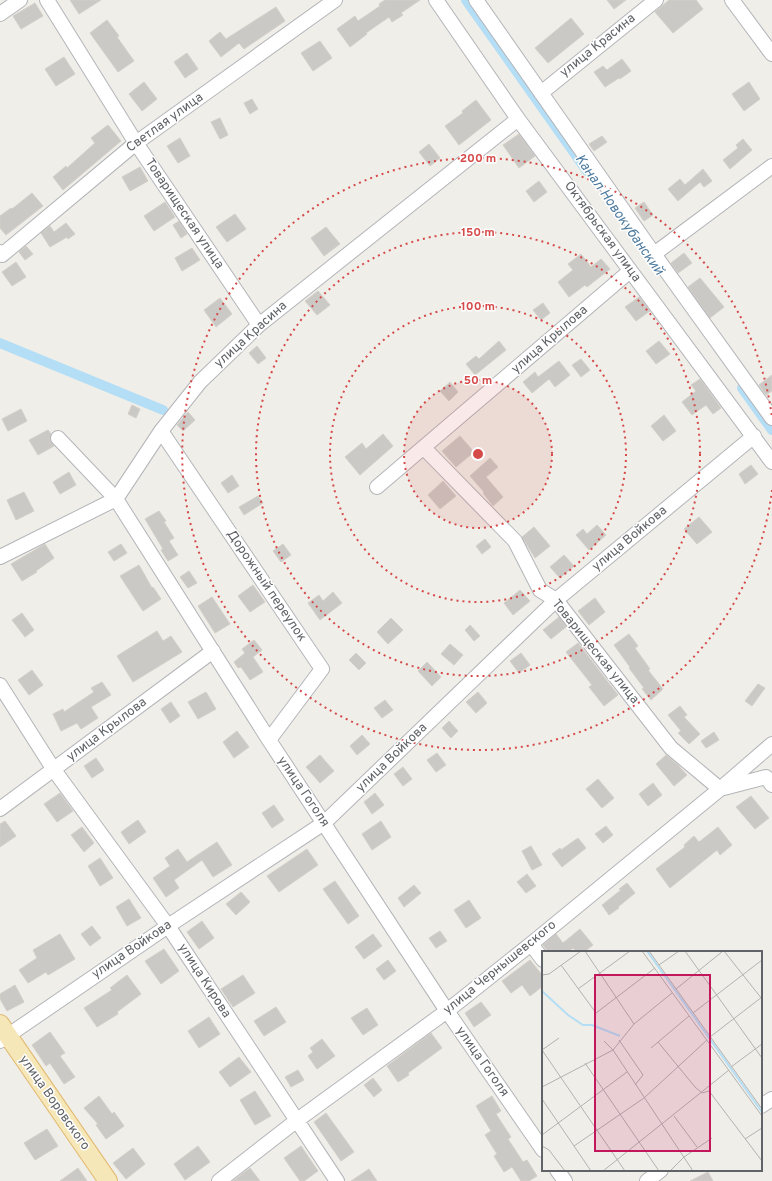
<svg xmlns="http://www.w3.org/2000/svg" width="772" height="1181" font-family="Overpass,sans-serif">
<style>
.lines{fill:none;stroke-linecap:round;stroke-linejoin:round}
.canal{stroke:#b3def5;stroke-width:10}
.building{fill:#cbc9c5;stroke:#d4cfc8}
.minor-casing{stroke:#b3b5b9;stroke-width:16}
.major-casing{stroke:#e1b970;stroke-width:20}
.minor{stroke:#fff;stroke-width:14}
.major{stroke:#f6e7b8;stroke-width:18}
.ring{fill:none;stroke:#d54949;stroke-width:2;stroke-dasharray:2 4}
.labels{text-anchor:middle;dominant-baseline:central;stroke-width:3;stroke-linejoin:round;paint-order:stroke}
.street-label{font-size:13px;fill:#606367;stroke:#fff}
.water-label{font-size:14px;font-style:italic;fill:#4d7a9e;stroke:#fff}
.inset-river{fill:none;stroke:#b3def5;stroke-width:2}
.inset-road{fill:none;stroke:#b2b2b1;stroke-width:1}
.view{fill:#c2185b;fill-opacity:0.15;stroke:#c2185b;stroke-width:2}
.inset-edge{fill:none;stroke:#606367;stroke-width:2}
.centre{fill:#d54949;stroke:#fff;stroke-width:2}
.ring-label{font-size:12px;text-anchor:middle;font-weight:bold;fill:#d54949;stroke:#fff;stroke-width:3;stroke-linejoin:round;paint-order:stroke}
</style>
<rect width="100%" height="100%" fill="#f0eee9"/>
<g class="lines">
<path class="canal" d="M466,0l121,171
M0,343l163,67
M742,388l30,42"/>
</g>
<path class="building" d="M70,0h31l-22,14z
M385,0h35l-19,13 2,2 -11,7 -3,-5 -23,16 1,1 -17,13 -13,-18 18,-13 3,5 22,-15 -1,-2z
M607,0h19l-12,9z
M669,0h27l7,9 -30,24 -18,-21z
M35,3l8,13 -22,13 -8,-13z
M276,7l9,14 -41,28 -5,-6 -18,14 -12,-16 11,-9 6,7z
M571,18l13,16 -36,29 -13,-15z
M107,20l12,16 -2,1 17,24 -16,11 -28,-39z
M320,41l12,17 -19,13 -12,-18z
M187,53l11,16 -13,9 -11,-16z
M64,57l11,17 -19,12 -11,-17z
M622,59l9,12 -11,8 -1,-1 -14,9 -11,-15 9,-6 4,4z
M144,82l13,17 -15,12 -13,-17z
M749,82l11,17 -16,12 -12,-17z
M252,99l6,10 -8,5 -6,-11z
M476,100l15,20 -32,25 -14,-19 18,-13 -1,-2z
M220,118l8,17 -8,4 -9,-17z
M108,125l13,16 -58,49 -10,-13 13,-11 1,2 28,-25 -4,-5z
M519,134l16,22 -16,12 -16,-23z
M602,136l5,6 -13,9 -5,-7z
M180,138l10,18 -12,7 -11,-17z
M743,139l9,11 -22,19 -7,-9 15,-12 -2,-3z
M429,144l11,14 -10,8 -11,-14z
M140,167l8,14 -18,10 -8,-14z
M703,169l9,12 -8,6 -4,-5 -22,19 -10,-12 12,-10 5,6z
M539,181l8,11 -13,10 -8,-11z
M32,193l11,13 -37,29 -6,-7v-12l11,-8 1,1z
M165,202l10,15 -21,14 -10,-15z
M644,202l9,13 -9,6 -9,-13z
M235,214l11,15 -19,13 -11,-15z
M179,221l8,13 -6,4 -8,-13z
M66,223l9,11 -7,5 -1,-2 -17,10 -9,-14 9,-7 4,6z
M326,227l14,17 -16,12 -13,-18z
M26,246l7,8 -8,6 -6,-8z
M192,248l8,12 -18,11 -7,-13z
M684,253l8,10 -14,10 -7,-10z
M581,254l10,13 10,-8 9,10 -23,18 -2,-2 -16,12 -11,-15 15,-12 -5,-6z
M16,262l10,15 -14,9 -10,-14z
M700,278l24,29 -14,11 -22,-31z
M318,291l12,14 -13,10 -12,-14z
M639,297l11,14 -14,10 -11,-14z
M220,298l12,16 -16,13 -12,-17z
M543,303l7,10 -9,7 -8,-10z
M499,341l7,9 -31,25 -9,-11 10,-8 3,3z
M659,341l11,13 -14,10 -10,-13z
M257,346l9,12 -8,6 -9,-11z
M581,359l9,11 -9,7 -9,-12z
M559,361l11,14 -15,12 -6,-8 -17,14 -9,-11 12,-10 3,5z
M772,375v16l-6,4 -7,-10z
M700,379l21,29 -8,6 -7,-9 -14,10 -10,-13 14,-11 -5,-6z
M450,382l8,10 -9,9 -9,-10z
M132,405l8,4 -4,9 -8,-4z
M21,409l6,12 -19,10 -6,-12z
M188,412l7,8 -12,11 -6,-6z
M664,415l12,16 -13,10 -12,-15z
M48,430l3,4 -1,6 4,6 -16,9 -9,-15z
M383,434l10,12 -33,29 -15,-18 17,-14 4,6z
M460,436l14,16 -18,15 -14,-16z
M490,458l8,9 -12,10 17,20 -10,9 -10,-13 1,-1 -14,-16z
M751,465l7,9 -13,10 -6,-10z
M69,472l7,13 -16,9 -7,-12z
M232,475l7,11 -11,7 -7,-10z
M443,481l13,15 -16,13 -12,-14z
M24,492l10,19 -18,9 -9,-20z
M258,496l5,7 -19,12 -5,-8z
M159,511l7,10 -2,1 10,16 -5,3 9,14 -10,6 -7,-11 2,-1 -18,-30z
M699,517l13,15 -15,12 -13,-15z
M597,525l9,10 -17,15 -13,-15 7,-6 4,5z
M534,527l16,19 -15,12 -13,-21z
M485,539l6,8 -9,7 -6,-8z
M45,544l9,14 -18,13 1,1 -15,9 -11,-17z
M121,544l6,9 -13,8 -6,-9z
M283,544l8,11 -10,7 -8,-11z
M564,555l10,11 -14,12 -10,-11z
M139,565l13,23 1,-1 8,12 -18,12 -23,-35z
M189,571l8,12 -9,5 -8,-11z
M253,585l12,17 -15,10 -12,-16z
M520,590l10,11 -17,14 -9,-12z
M333,592l9,11 -22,17 -12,-17 11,-8 4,6z
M212,597l18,27 -15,9 -17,-27z
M595,598l10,14 -16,13 -11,-14z
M22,613l12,17 -9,7 -13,-17z
M559,617l7,10 -15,12 -8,-9z
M391,618l12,12 -15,14 -11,-12z
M470,625l10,11 -6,5 -9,-11z
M157,631l6,10 8,-5 11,16 -49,30 -16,-26z
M629,634l9,12 -3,2 15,21 -2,1 15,19 -12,11 -9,-11 2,-1 -15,-20 1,-1 -16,-22z
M254,640l8,10 -9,7 10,15 -13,8 -9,-13 -3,1 -4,-6 11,-9 -3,-4z
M578,643l40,52 -14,11 -15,-19 3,-2 -26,-33z
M450,644l13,11 -9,10 -13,-11z
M356,653l10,10 -7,7 -10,-10z
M521,653l9,12 -11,8 -9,-12z
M427,662l14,15 -9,9 -14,-15z
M32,670l11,15 -14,10 -11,-15z
M102,682l9,13 -20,12 7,11 -17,11 -4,-6 -16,8 -8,-17 10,-5 1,3 30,-20 -3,-4z
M758,684l7,4 -13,18 -7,-5z
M206,692l10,17 -18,10 -10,-17z
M478,692l9,11 -11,10 -10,-11z
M385,700l8,10 -11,8 -8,-10z
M171,702l9,14 -10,7 -9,-14z
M680,706l7,9 -3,2 16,17 -11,10 -11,-11 3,-2 -13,-16z
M449,721l9,10 -7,7 -9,-10z
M237,731l12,16 -15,11 -11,-16z
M714,732l5,8 -13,8 -5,-7z
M362,735l8,9 -13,11 -7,-9z
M437,753l9,12 -10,7 -9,-12z
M320,755l14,16 -14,12 -14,-16z
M666,755l12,10 9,10 -13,11 -18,-22z
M96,758l8,12 -12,8 -8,-12z
M403,767l9,12 -9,7 -9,-12z
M598,779l16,19 -12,10 -16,-19z
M653,783l9,12 -14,11 -9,-12z
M60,793l13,18 -16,11 -13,-18z
M375,793l9,12 -12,9 -8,-12z
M751,796l18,22 -14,11 -19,-22z
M274,805l10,15 -12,8 -10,-15z
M138,820l8,12 -17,12 -8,-12z
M5,821l11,15 -16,11v-23z
M381,821l10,16 -19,13 -10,-16z
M606,826l7,9 -10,8 -8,-9z
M82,827l12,16 -10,9 -13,-17z
M718,827l14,18 -12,10 -3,-5 -47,38 -14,-19 29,-22 -1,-2 10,-9 5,6z
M578,838l8,10 -24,19 -10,-13 8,-6 1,2z
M217,842l15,23 -19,12 -11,-17 -28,20 5,8 -13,9 -13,-19 17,-12 -5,-8 13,-9 9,13z
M531,846l11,19 -10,5 -10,-19z
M307,849l11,16 -39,27 -12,-16z
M100,858l13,20 -13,8 -12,-20z
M527,874l9,12 -10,7 -9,-11z
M335,881l24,35 -11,8 -25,-35z
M627,883l8,10 -17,14 1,1 -10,7 -7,-10 19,-15 -2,-1z
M414,885l7,8 -17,14 -6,-9z
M241,892l9,10 -14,13 -10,-11z
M129,899l12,19 -14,8 -11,-19z
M469,900l12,18 -15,10 -12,-18z
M202,921l12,17 -15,11 -12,-17z
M92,926l9,12 -11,8 -9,-12z
M580,929l13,16 -9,7h-7l-4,-4 -5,4h-20l-5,-7 13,-11 7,9z
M440,931l7,10 -11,7 -7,-10z
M60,934l15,25 -27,16 -2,-3 -18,11 -9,-13 18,-12 -4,-8z
M373,934l9,12 -18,13 -9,-12z
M164,949l15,22 -18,13 -16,-23z
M388,960l8,11 -12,9 -8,-11z
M530,960l13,16v10l-13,10 -8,-11 -11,8 -9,-12z
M127,975l14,19 -24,18 1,2 -21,13 -13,-19 28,-18 -2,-2z
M243,975l12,18 -22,14 -12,-18z
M15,985l9,17 -17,9 -7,-12v-5z
M481,1002l10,13 -17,12 -9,-14z
M276,1007l10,15 -22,14 -10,-15z
M367,1008l11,17 -15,10 -12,-17z
M209,1017l11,17 -21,14 -11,-17z
M50,1032l15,21 -5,3 15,21 -11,7 -14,-21 -4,3 -14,-21z
M431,1033l11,15 -34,25 1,2 -11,7 -11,-16z
M322,1039l13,17 -18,13 -9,-13 5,-4 -3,-4z
M239,1057l12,15 -21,15 -11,-15z
M298,1070l6,10 -13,7 -6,-10z
M373,1078l9,12 -8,7 -10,-12z
M255,1091l16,25 -16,9 -15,-25z
M99,1096l13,18 2,-2 10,14 -18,13 -10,-14 2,-1 -14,-16z
M492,1096l9,15 -5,3 15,23 -3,2 15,23 4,-2 10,16 -8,5h-8l-9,-14 -8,5 -10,-16 3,-2 -12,-19 6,-4 -15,-25z
M326,1113l28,39 -13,9 -27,-39z
M47,1129l11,17 -23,14 -11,-17z
M198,1146l12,16 -25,18 -11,-16z
M301,1146l17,25 -14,10h-4l-16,-23z
M133,1148l12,16 -19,15 -13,-16z
M78,1168l9,13h-27z
M250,1168l10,13h-27z
M369,1169l8,12h-26z
M708,1172l5,9h-23z"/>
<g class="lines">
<g class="minor-casing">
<path id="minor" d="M47,0l89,143 123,182
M436,0l82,119 254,343
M476,0l178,254 118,164
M732,0l40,54
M0,14l20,-14
M541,93l115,-93
M0,252l2,3 134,-112 199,-143
M654,254l118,-88
M161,431l161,238 -53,71
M58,438l58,61 153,241 178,271 96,139
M424,448l91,93 25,49 16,10 115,148 49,41 46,-12 6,8
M377,487l253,-216
M0,557l116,-58 45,-68 39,-49 59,-57 259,-206
M0,685l54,85 114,156 169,255
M0,809l213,-158
M531,944l12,16
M0,1041l168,-115 156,-103 232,-223 198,-164
M761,1106l11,-7
M557,1170l8,11
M219,1181l77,-60 151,-110 84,-67 189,-155 52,-45
M647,1181l14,-11"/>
</g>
<g class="major-casing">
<path id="major" d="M0,1024l108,157"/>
</g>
<use href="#minor" class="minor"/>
<use href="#major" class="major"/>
</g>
<circle cx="478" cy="454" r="74" fill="#d54949" fill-opacity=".12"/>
<g class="ring">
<circle cx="478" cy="454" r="74"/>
<circle cx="478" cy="454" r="148"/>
<circle cx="478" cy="454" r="222"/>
<path d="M772 490A296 296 0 1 1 772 418"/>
</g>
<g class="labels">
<g class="street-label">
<text transform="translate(598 46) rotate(-39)">улица Красина</text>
<text transform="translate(165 123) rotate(-36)">Светлая улица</text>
<text transform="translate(184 214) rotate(56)">Товарищеская улица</text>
<text transform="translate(602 232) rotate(54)">Октябрьская улица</text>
<text transform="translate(251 335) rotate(-42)">улица Красина</text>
<text transform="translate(550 340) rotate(-41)">улица Крылова</text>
<text transform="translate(630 539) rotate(-40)">улица Войкова</text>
<text transform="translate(266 586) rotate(56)">Дорожный переулок</text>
<text transform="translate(595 652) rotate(51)">Товарищеская улица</text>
<text transform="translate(107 730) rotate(-37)">улица Крылова</text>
<text transform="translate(392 758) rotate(-44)">улица Войкова</text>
<text transform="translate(303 792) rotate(56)">улица Гоголя</text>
<text transform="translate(132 950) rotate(-34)">улица Войкова</text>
<text transform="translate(500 968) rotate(-39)">улица Чернышевского</text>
<text transform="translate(204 981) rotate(57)">улица Кирова</text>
<text transform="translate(482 1062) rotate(55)">улица Гоголя</text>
<text transform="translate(54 1103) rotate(55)">улица Воровского</text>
</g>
<g class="water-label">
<text transform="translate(619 215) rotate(55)">Канал Новокубанский</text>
</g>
</g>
<g transform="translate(542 951)">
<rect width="220" height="220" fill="#f0eee9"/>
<path class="inset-river" d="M105,0l115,161M0,40l26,24 15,10h9l28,11"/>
<path class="inset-road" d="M43,0l49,73M100,0l120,165M107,0l113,158M143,0l77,107M182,0l38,48M19,14l35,48 59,-45M117,14l20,-14M0,24l7,-1 32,-23M36,38l52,-38M134,38l47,-38M151,62l69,-53M168,86l52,-40M77,89l24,35 -8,10M62,90l9,9 80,121M116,91l37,45 7,6 7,-2 53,70M109,97l38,-32M0,99l17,-12M0,99l83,121M43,112l74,108M189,116l31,-23M0,136l71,-37 21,-26 38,-31M0,148l49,72M132,165l23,31M0,184l85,-63M203,188l17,-11M0,195l7,4 16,21M32,195l70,-48 63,-58M61,220l126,-101M128,220l14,-14 28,-19"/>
<path class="view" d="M53,24h115v176h-115z"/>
<rect width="220" height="220" class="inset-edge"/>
</g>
<circle cx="478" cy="454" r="6" class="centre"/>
<g class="ring-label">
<text x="478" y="162">200 m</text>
<text x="478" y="236">150 m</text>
<text x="478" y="310">100 m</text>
<text x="478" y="384">50 m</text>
</g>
</svg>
